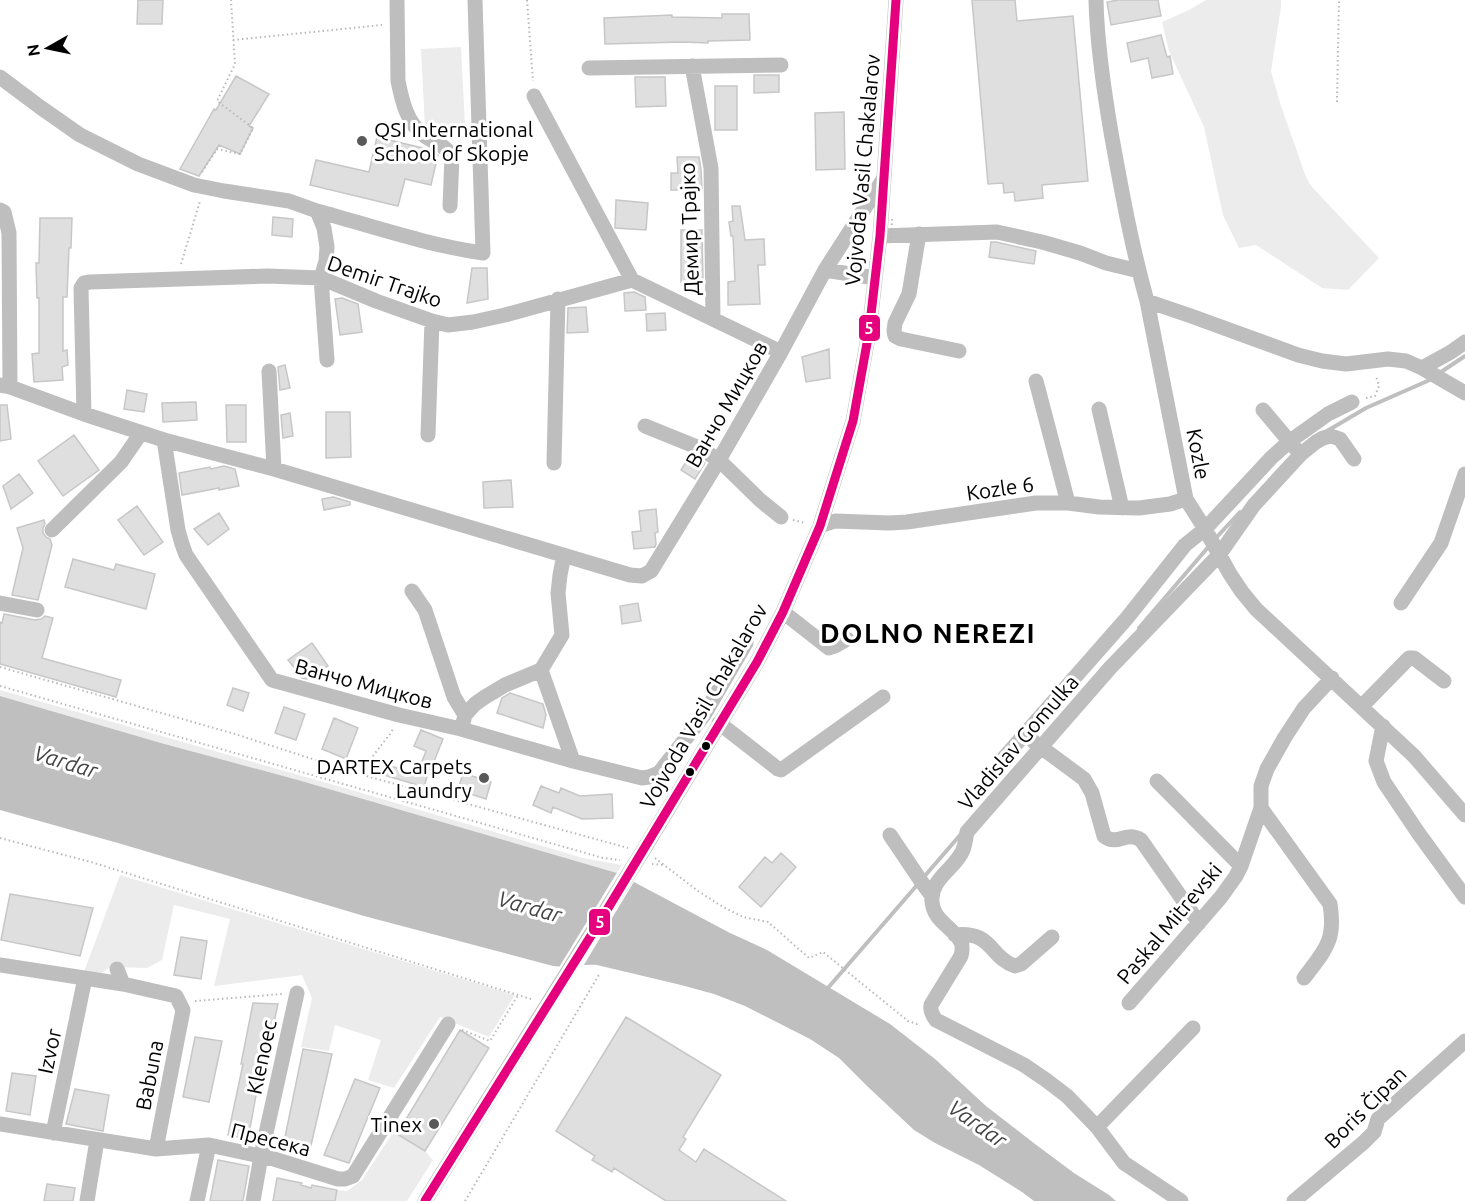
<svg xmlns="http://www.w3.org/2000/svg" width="1465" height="1201" font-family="Ubuntu,sans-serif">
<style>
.green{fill:#ececec}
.water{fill:#bfbfbf}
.pier{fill:#fff}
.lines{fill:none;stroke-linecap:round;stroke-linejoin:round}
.stream{stroke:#bfbfbf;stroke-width:4}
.building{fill:#dfdfdf;stroke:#c7c7c7;stroke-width:1.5}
.path{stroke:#b9b9b9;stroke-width:2;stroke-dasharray:1.5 3;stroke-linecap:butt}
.minor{stroke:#bebebe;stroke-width:15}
.path-bridge{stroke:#b9b9b9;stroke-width:2;stroke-dasharray:1.5 3;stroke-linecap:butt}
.minor-bridge{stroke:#bebebe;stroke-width:15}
.bus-1-casing{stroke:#fff;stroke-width:14}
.bus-1{stroke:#e5007d;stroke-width:9}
.poi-dot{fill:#595959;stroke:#fff;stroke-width:2}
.bus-dot{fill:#000;stroke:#fff;stroke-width:2}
.labels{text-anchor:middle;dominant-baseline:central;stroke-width:6;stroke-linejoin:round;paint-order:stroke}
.poi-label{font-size:21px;fill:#000;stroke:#fff;text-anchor:end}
.street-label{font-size:21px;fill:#000;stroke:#fff}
.water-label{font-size:22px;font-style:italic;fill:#444;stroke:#fff}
.district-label{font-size:27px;font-weight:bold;letter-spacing:1.5px;fill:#000;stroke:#fff}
.line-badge{stroke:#fff;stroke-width:2}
.badge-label{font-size:16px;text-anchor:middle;font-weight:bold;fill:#fff}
</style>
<rect width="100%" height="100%" fill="#fff"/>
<path class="green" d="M1206,0h75v7l-10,64 10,35 25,71 6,10 67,71 -31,32 -26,-2 -66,-43 -17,3 -16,-33 -19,-88 -35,-76 -7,-29 27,-12z
M461,47l4,79 -40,2 -4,-79z
M0,690l355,101 228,67 39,7 -5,8 -319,-93 -137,-37 -161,-47z
M120,875l395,120 -26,42 -49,-20 -46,71 -26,-8 13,-40 -46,-15 -6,26 -28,-4 11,-49 -10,-23 -88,11 16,-67 -56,-14 -12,55 -15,8 -36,-1 -19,11 -8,-6z
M392,1134h5l28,17 8,9 -26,41h-72l2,-11 10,1 15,-11z"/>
<path class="water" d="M0,696l161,47 137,37 319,93 113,60 37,17 123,74 45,35 51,47 49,38 39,29 35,22 7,6h-82l-12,-9 -43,-27 -44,-22 -21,-13 -47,-44 -28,-28 -29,-19 -65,-33 -31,-12 -33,-9 -84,-20c-15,-1 -29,3 -44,1l-189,-50 -246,-73 -118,-33z"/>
<path class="pier" d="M618,871l17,9 -53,88 -24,1z"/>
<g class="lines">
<path class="stream" d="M1438,374l27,-18
M1327,431l39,-23 66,-29
M1215,539l25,-27
M1139,628l71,-83
M923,878l38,-44
M827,989l91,-105"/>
</g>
<path class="building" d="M138,0h25l-1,24h-25z
M972,0h43l2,21 56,-5 15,165 -46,4 1,13 -28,3 -1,-9 -10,1 -1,-10 -15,1z
M1118,0h40l3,16 -50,9 -4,-23z
M722,14h27l1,26 -42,1v2l-25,-1 -78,2 -1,-26 68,-3v2l50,1z
M1161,35l6,22 3,-1 3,18 -21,4 -4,-20 -17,4 -4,-19z
M754,75h25v17l-25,1z
M236,76l33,18 -20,32 4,2 -13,26 -21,-9 -20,31 -19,-7 34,-60 2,1z
M635,77h30l1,29 -30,1z
M715,86h22v44h-22z
M844,112l1,57 -29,1 -1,-57z
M377,137l50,12 11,6 -7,30 -26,-6 -7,27 -88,-21 6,-25 53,12z
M677,157h22l2,12 1,21h-31v-17h7z
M616,200l32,3 -2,27 -31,-2z
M732,206h8l5,34 19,-1 1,26h-7l2,39 -32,1v-23l7,-1 -2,-45h-2l-2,-14 4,-1z
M273,217l20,2 -1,18 -20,-2z
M40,218h32l-1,30h-2l-2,49h-4v54l4,-1 1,15 -6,2 1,13 -29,2 -2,-28 7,-1v-55h-2l-1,-35h3z
M681,230h21l1,53 -22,-1z
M991,242h5l40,9 -2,13 -45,-7z
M472,268h15l1,31 -21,4z
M634,292l11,5 1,13 -21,1 -1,-18z
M342,298l16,6 4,28 -22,3 -5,-36z
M586,307l2,25 -21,1 1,-25z
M665,313l1,17 -19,1 -1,-17z
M829,349l1,29 -24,4 -4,-25z
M285,365l5,23 -10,2 -2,-23z
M127,390l20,4 -3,18 -20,-3z
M196,402l1,18 -34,2 -1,-19z
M0,405h7l4,34 -11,2z
M226,405h20v37h-19z
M326,412h24l1,45 -25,1z
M290,413l3,23 -10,2 -2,-23z
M74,435l25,35 -36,26 -25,-35z
M690,455l15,8 -10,16 -14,-9z
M224,466l11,3 4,17 -20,4v-2l-37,7 -3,-22 31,-6 1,2z
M19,474l14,19 -22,16 -8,-23z
M511,480l2,27 -29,1 -1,-26z
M333,497l17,5v3l-26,5 -2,-11z
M137,506l26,36 -19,13 -26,-35z
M656,509l2,23 -3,1 1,11 -1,3 -21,2 -2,-17 9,-1 -2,-20z
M219,513l10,16 -21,16 -14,-16z
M44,520l1,4 -2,4v5l3,4 4,2 2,6 -14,55 -26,-5 11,-47 -6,-20z
M73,559l41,11 2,-6 39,10 -9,35 -81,-22z
M638,603l3,18 -19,3 -2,-18z
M4,614l31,6 6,-1 4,-3 8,2 -11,40 79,22 -5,17 -116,-33v-42l2,1z
M312,643l16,23 -21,13 -5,-1 -14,-18z
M233,688l16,5 -6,18 -16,-6z
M510,693l33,11 3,11 -3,13 -46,-15 5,-15z
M284,707l21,7 -9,26 -21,-7z
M334,718l24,10 -12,31 -24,-10z
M421,730l22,9 -10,25 -2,-1 -7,24 -40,-12 3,-10 30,9 9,-23 -12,-5z
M463,773l28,9 -5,17 -28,-9z
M541,786l18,7 2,-5 19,8 32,-2 1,24 -31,1 -29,-12 -2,6 -18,-8z
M781,853l15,14 -35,40 -22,-20 26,-30 7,6z
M10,894l83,14 -13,48 -79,-16z
M181,937l26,4 -6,38 -27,-4z
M253,1003l25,1 -14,64h-3l-13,71 -20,-4 15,-71h-2z
M626,1017l95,58 -38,62 3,2 -7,11 17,12 8,-13 82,52h-120l-52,-33 -2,4 -20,-12 3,-4 -39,-25z
M460,1030l29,18 -64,103 -28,-17z
M195,1037l27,4 -13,61 -26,-5z
M303,1049l29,5 -23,100 -26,-7z
M12,1073l24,3 -6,39 -24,-4z
M355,1079l25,9 -31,75 -25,-8z
M75,1089l34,6 -6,36 -37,-7z
M218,1160l31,6 -6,35h-33z
M277,1178l25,5 -1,2 10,3 1,-3 25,5 -2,11h-62z
M47,1184l28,4 -2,13h-29z"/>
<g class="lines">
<path class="path" d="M527,0l6,81
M233,40l149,-15
M1337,102l2,-102
M202,172l15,-23 23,5 13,-26 -36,-27 18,-37 -4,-64
M181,264l19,-63
M1366,398l9,-2 4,-10 -3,-10
M793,520l12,3
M0,667l235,67 124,40 269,74
M0,686l603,172 17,2
M359,774l31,-40 3,-5
M0,838l91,24 443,138
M655,858l43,33 25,16 20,10 25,5 41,36 14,-6 85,69 9,3 3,-1
M652,864l12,1
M195,1001l87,-7
M462,1030l28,11 28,-46
M465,1201l135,-228"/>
<path class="minor" d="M397,0l1,81c4,20 9,43 27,55 10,7 20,9 27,20l-2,50
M1096,0c1,46 8,92 16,138 10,55 20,110 35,163l39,198 19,30 25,45 12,18 14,17 158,147 51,59
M692,66l19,102 2,151
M589,68l192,-3
M0,77l40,30 40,28 58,29 56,21 30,6 65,10 28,10 7,17 3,19 -1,14 -5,17 6,82
M534,96l98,184
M0,210l4,2 5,21 1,154
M317,211c55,15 110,34 166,42l-8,-253
M919,234l-10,60 -14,29 -1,8 1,5 6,3 58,12
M880,236l117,-4 45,10 38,11 26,10 33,8
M825,270l50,8
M1147,301l44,15 107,39 24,6 24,3 42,-5 18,2 16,7 43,25
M1422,368l29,-16 14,-10
M269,371l5,98
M1036,381l32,122
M0,385l10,2 74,27 80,26 110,29 356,106 12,1 9,-5 68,-111 62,-108 44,-82 59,-92
M1099,409l23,99
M1263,410l32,38
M84,414l-3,-126 3,-5 6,-1 177,-6 54,2 55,23 56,20 16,4 25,-3 32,-7 127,-35 149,72
M645,426l52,21 22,13 41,40 21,17
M428,435l4,-114
M164,440l14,90 4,14 4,11 86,125 127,35 62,14 112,32 69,17 7,-1 10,-4 45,-58 42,-72
M554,463l4,-164
M820,526l15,-5 54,2 18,-1 129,-19h32l31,4 40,1 31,-4 16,-5
M52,530l69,-68 20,-29
M412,591l13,19 29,87 11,18 -2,8
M0,603l37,7
M1401,603l40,-60 24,-69
M783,612l46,36 6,-2 12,-7
M541,670l32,91
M1362,706l47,-48h5l30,23
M465,715l10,-11 10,-7 20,-12 36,-15 21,-35 -4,-42 2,-18 4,-20
M719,723l59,46 3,1 102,-73
M1383,726l-7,35 8,21 35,52 46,63
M1034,742l50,37 8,14 12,43c14,11 22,-6 37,4l58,83
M1003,759l124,-141 58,-73 20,-16 66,-71 19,-17 38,-27 24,-12
M1157,781l84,85
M1261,808l69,96c6,37 -5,46 -26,74
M890,835l33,49 9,12
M641,854l116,-192 26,-50 37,-86 33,-105 16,-89 11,-96 16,-236
M955,935c38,-4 34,22 60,31l6,-2 31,-27
M0,965l123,19
M117,969l6,15 53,12 7,14 -27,139
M1129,1003l92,-106 15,-21 5,-10 20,-58v-22l6,-17 18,-32 19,-29 28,-30
M0,1124l156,25 53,-4 65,14 64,20h7l8,-3 95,-152
M1097,1127l96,-99
M53,1133l32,-155
M87,1201l10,-61
M197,1201l12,-56
M253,1201l8,-45 36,-163
M425,1201l201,-323
M1181,1201l-57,-38 -27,-36 -30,-31 -21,-16 -22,-15 -88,-45c-4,-5 -6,-9 -5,-15l30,-49c1,-4 2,-9 0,-14 -8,-15 -28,-21 -29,-41 -2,-22 24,-33 31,-51 2,-5 3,-13 4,-18l143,-164 109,-113 35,-50 47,-51 15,-12 7,-4 8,-2 9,3 14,20
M1294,1201l69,-58 11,-11 4,-13 87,-78"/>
<path class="path-bridge" d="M891,243l1,-24"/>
<path class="minor-bridge" d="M626,878l15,-24"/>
<g class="bus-1-casing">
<path id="bus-1" d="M425,1201l174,-278 158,-261 26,-50 37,-86 33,-105 16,-89 11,-96 16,-236"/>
</g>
<use href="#bus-1" class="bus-1"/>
</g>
<g class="poi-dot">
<circle cx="362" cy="141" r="6"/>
<circle cx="484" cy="778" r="6"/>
<circle cx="434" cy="1124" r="6"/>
</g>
<g class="bus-dot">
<circle cx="706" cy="746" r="5"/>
<circle cx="690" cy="772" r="5"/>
</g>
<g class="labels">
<g class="poi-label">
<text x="374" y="129" text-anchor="start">QSI International<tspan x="374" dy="24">School of Skopje</tspan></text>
<text x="472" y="766">DARTEX Carpets<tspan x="472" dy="24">Laundry</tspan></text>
<text x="422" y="1124">Tinex</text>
</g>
<g class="street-label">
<text transform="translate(862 170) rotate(-85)">Vojvoda Vasil Chakalarov</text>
<text transform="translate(689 229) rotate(-92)">Демир Трајко</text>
<text transform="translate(385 281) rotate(19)">Demir Trajko</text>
<text transform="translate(726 404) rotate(-60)">Ванчо Мицков</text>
<text transform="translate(1199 454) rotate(79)">Kozle</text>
<text transform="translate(1000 488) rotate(-8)">Kozle 6</text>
<text transform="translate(364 683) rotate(15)">Ванчо Мицков</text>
<text transform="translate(703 706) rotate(-60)">Vojvoda Vasil Chakalarov</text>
<text transform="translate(1018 742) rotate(-49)">Vladislav Gomulka</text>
<text transform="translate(1169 923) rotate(-50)">Paskal Mitrevski</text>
<text transform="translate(49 1051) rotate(-78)">Izvor</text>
<text transform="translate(261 1057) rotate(-78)">Klenoec</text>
<text transform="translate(149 1075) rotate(-79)">Babuna</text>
<text transform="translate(1365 1107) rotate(-45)">Boris Čipan</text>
<text transform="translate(271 1139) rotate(14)">Пресека</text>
</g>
<g class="water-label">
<text transform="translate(66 761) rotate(17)">Vardar</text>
<text transform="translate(530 906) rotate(16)">Vardar</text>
<text transform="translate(978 1123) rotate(35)">Vardar</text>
</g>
<g class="district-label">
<text x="928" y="633">DOLNO NEREZI</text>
</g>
</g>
<g class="line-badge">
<rect x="858" y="314" width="23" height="28" rx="6" fill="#e5007d"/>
<rect x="588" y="908" width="23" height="28" rx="6" fill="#e5007d"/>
</g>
<g class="badge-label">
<text x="869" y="334">5</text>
<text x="600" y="928">5</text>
</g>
<g transform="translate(48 48) rotate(261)" stroke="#ffffff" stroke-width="4.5" paint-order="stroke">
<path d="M0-4.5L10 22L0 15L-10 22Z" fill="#000000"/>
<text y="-9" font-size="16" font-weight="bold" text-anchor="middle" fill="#000000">N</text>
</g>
</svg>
